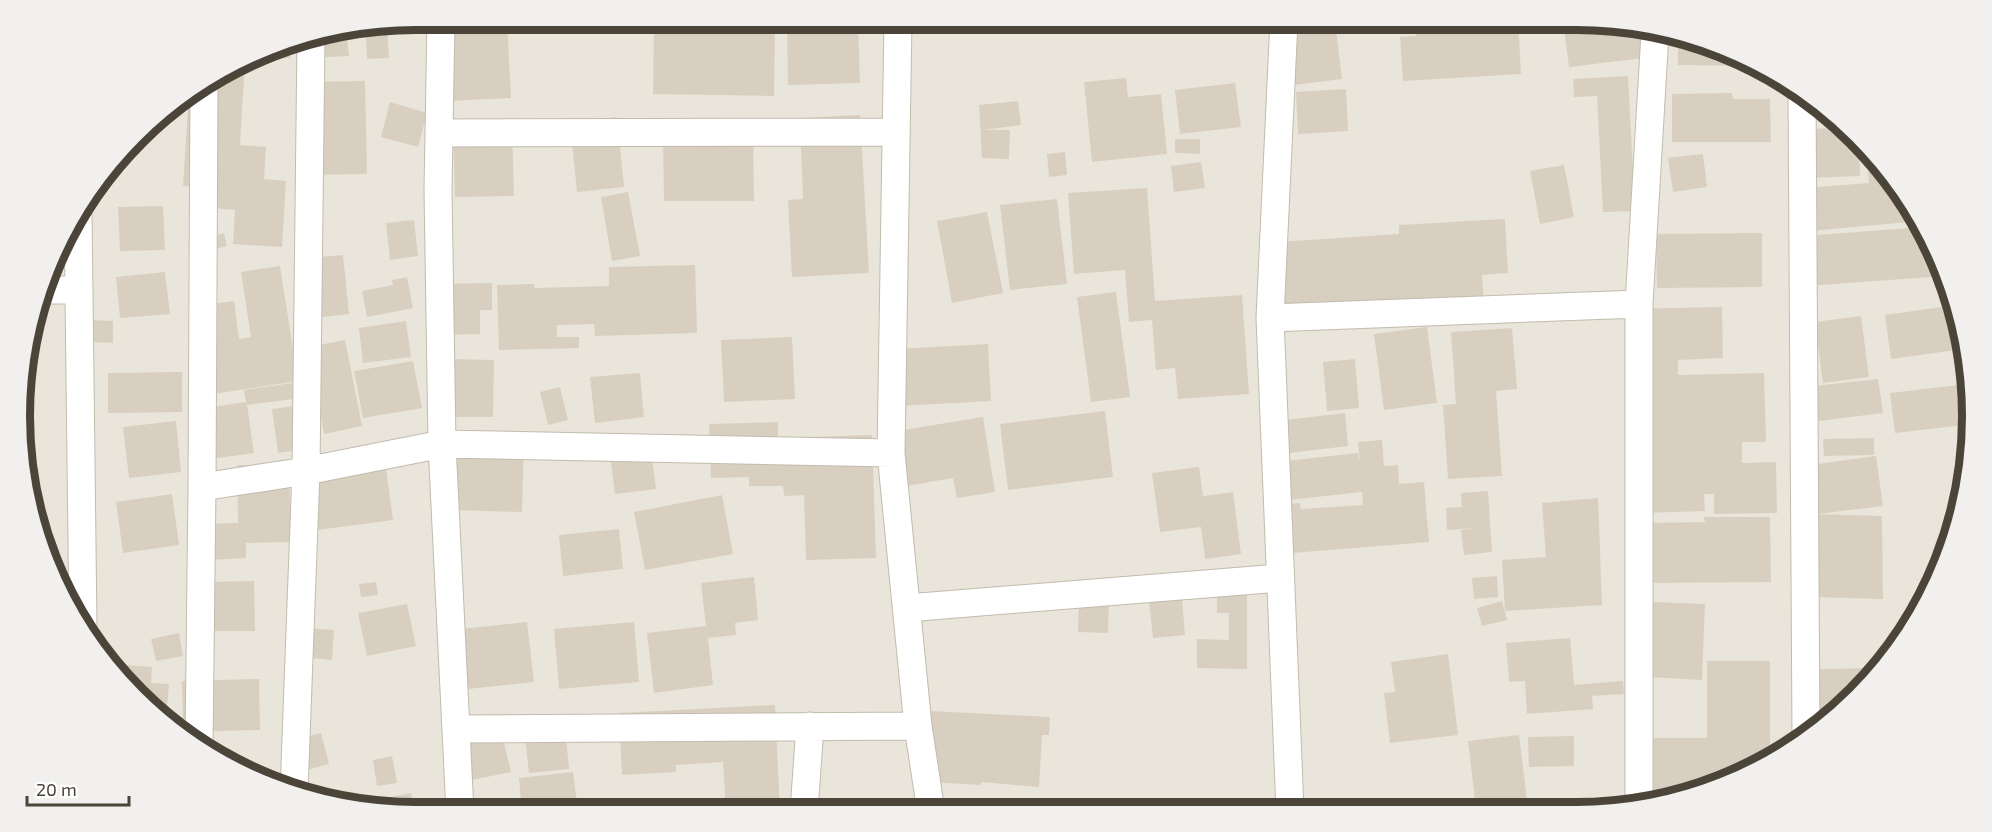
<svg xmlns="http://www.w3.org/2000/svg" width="1992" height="832" font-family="'Exo 2',sans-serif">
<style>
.residential{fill:#eae5da}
.building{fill:#d8cfc1}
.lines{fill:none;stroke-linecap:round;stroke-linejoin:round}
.street-casing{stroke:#c2bbae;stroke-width:29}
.street{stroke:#fff;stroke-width:27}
.rim{fill:none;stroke:#4b4439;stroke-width:8}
</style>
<rect width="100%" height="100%" fill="#f6f3ec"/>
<path class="residential" d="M416,20h1160l128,21 71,32 63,45 53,57 41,66 27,73 13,76 -3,78 -18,76 -46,93 -68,77 -109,68 -100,27 -1212,3 -128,-21 -71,-32 -62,-45 -83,-100 -45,-121 -7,-77 7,-77 45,-121 83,-100 63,-46 70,-31z"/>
<path class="building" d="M474,20h33l4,78 -64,3 -3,-75 31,-1z
M654,20l49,2v2l72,2 -1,70 -121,-2z
M787,20h71l2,63 -72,2z
M1285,20h50l7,59 -48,6z
M1356,20h14v6l-15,-1z
M1415,20l103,1 3,53 -118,7 -3,-44 16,-1z
M1563,20l77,10 3,28 -74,9z
M371,27h16l2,31 -22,1 -1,-23 -19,1 2,19 -40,2 -1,-21z
M1678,36l26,5 6,2v8h17l32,15 -81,-1z
M290,40v18l-26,1v-7z
M245,60l-5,85 26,2 -2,32 22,2 -4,66 -49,-3 2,-34 -23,-2v-20l-29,-2 6,-93 29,-21z
M1628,76l7,135 -32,1 -6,-116 -23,1 -1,-18z
M1126,78l2,19 33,-3 6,60 -75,8 -8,-80z
M365,81l2,93 -66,1 -1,-93z
M1235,83l6,44 -61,7 -5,-44z
M1346,89l2,42 -50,3 -2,-42z
M1732,93l1,6h37l1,43h-99v-48z
M1018,101l3,24 -38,5h27l-1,29 -27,-1 -3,-53z
M390,102l37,11 -9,34 -37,-10z
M173,104l1,13h-18l4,-3z
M860,115l9,158 -77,4 -4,-77 15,-1 -3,-81z
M617,117l7,70 -47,5 -7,-69z
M1839,119l20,21 1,36 -50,2 -2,-49 32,-1z
M512,126l2,70 -59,1 -2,-69z
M753,128l1,73h-90l-1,-72z
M1175,139h25v15l-25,-1z
M130,148l1,8 -9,1z
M1065,152l2,23 -18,2 -2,-23z
M1703,154l4,33 -34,5 -5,-34z
M1201,162l4,26 -31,4 -3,-26z
M1564,165l10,52 -34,7 -10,-53z
M1885,169l35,52 -110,10 -4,-43 63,-5 -1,-13z
M107,175l2,12 -12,2z
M1147,188l8,113 87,-6 7,99 -71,5 -3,-31 -19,2 -4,-50 -23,2 -4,-52 -51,4 -6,-81z
M628,192l12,64 -28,5 -11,-64z
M1057,199l10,85 -57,6 -10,-85z
M163,206l2,44 -45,1 -2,-44z
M987,212l16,81 -51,10 -15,-82z
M1505,219l3,54 -26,2 2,28 -202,12 -4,-73 121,-8v-9z
M414,220l4,36 -28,4 -4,-37z
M1923,227l9,14 13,35 -138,10 -3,-50z
M224,233l3,13 -22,6 -4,-13z
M1762,233v54l-105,1 -1,-54z
M343,255l6,59 -44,5 -7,-60z
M695,265l2,68 -102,3 -1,-12 -37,1v12h22v11l-80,2 -2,-65 37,-1v4l75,-2v-19z
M280,266l18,115 -98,15 3,-91 31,-4 5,38 12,-2 -10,-65z
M165,272l5,42 -50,4 -4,-41z
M407,277l6,31 -46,9 -5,-26 31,-6 -1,-5z
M492,283v27h-12v24l-39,1v-51z
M1116,292l14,105 -39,5 -14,-105z
M1956,305l7,44 -72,10 -6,-44z
M1722,307l1,51 -45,2v15l86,-2 2,69h-24v21l34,-1 1,51 -63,1v-20h-10l1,17 -62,2 -13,-204z
M1861,316l8,61 -46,6 -8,-61z
M92,320l21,1v22l-21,-1z
M406,321l5,36 -48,6 -4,-35z
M1427,327l10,76 -53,7 -10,-76z
M1512,328l5,61 -21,2 6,85 -54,3 -5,-74 13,-1 -5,-72z
M792,337l3,62 -71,3 -3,-62z
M345,340l17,86 -38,8 -16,-87z
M988,344l3,57 -92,5 -3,-57z
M450,359l44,1 -1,57h-43z
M1355,359l4,49 -32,3 -4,-49z
M413,361l9,47 -59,10 -9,-47z
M182,372v40l-74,1v-40z
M640,373l4,44 -49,6 -5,-46z
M1878,379l5,34 -64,8 -5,-35z
M292,383l2,16 -47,6 7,48 -50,7 -7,-51 49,-7 -2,-12z
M1959,385l5,40 -69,8 -5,-40z
M560,387l8,33 -20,5 -8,-33z
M295,406l6,44 -23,3 -6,-44z
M1105,411l8,66 -105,13 -8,-66z
M1345,413l3,33 -59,7 -4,-33z
M983,417l12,75 -38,6 -4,-20 -47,8 -9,-55z
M176,421l5,51 -52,6 -6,-51z
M778,422v16l94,-3 4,123 -70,2 -2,-65 -20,1 -1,-10h-34v-9l-38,1 -2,-54z
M649,434l7,55 -41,5 -7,-54z
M453,436l71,1 -2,75 -71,-2z
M1874,438v17l-50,1 -1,-17z
M1382,440l2,26 14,-1 1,19 25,-2 5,60 -149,12 -4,-49 24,-2 1,6 62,-4 -1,-13 -73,8 -4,-39 73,-8 2,9 -2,-20z
M1876,456l7,50 -66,8 -6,-49z
M289,464l2,78 -45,1v15l-38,2 -1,-36 31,-1 -1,-58z
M1199,467l4,29 30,-4 8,62 -36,5 -4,-32 -41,5 -8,-59z
M386,469l7,51 -83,11 -6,-52z
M1488,491l4,61 -28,3 -3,-25 16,-2 -30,2 -1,-22 16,-1 -1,-14z
M172,494l7,51 -56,8 -7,-51z
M722,495l11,59 -88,16 -11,-58z
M1598,498l4,107 -97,6 -3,-51 44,-3 -4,-54z
M1813,514l69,2 1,83 -71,-2z
M1704,517h66l1,65 -124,1v-60l58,-1z
M619,529l4,40 -60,7 -4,-41z
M1497,576l1,21 -24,2 -2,-21z
M754,577l4,43 -23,3 1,12 -28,3 5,47 -59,8 -7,-60 59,-7 -5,-43z
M254,581l1,50h-50v-49z
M376,582l2,13 -17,2 -2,-13z
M1217,591h30v78l-50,-1v-29l32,1v-27h-12z
M1079,597l30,1 -1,35 -30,-1z
M1182,598l3,37 -32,3 -4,-37z
M1502,601l5,19 -25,6 -5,-18z
M1653,602l52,2 -3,76 -52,-3z
M407,604l9,42 -49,10 -9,-43z
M527,622l7,60 -66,7 -6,-60z
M634,622l5,60 -80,7 -5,-60z
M295,627l39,3 -2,30 -40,-4z
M179,633l4,23 -27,5 -5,-22z
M1570,638l4,47 49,-4 1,13 -32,2 1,13 -66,5 -2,-33 -16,1 -3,-39z
M1448,654l10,81 -68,8 -6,-50 11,-1 -4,-30z
M1707,661h63v93h4l-46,28 -95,26 -1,-70h75z
M113,664l39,3 -1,16 18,1 -3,38 -11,-8z
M1878,668l-41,46 -21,13 -1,-58z
M259,679l1,51 -77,2 -1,-51z
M775,705l5,106 -54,1 -3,-50 -47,3v7l-54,3 -3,-62z
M931,711l119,6 -1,18h-7l-3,52 -58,-5v3l-54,-3z
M564,714l5,55 -40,4 -6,-55z
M321,733l8,31 -37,10 -8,-31z
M502,735l9,37 -39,8 -8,-37z
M1519,735l9,73 -52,1 -8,-68z
M1574,736v30l-45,1 -1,-30z
M392,756l5,27 -20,3 -4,-26z
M573,772l5,40h-56l-3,-34z
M411,793l4,19 -56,-9z
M935,804l53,5 -1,2h-53z"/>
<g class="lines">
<g class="street-casing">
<path id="street" d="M441,20l-3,169 4,255 18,368
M898,20l-7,433 27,273 13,85
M1284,20l-14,298 20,492
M204,83l-2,404 104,-16 5,-434
M1802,93l4,641
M439,133l457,-1
M78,211l5,416
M45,290h34
M1270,318l369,-14
M907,608l373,-30
M456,729l462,-3
M199,746l3,-259
M294,792l12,-321 136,-27 449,9
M1639,806v-502l16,-271
M804,811l6,-85"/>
</g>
<use href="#street" class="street"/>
</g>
<path d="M0 0H1992V832H0ZM416 30H1576A386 386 0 0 1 1962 416V416A386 386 0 0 1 1576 802H416A386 386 0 0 1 30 416V416A386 386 0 0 1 416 30Z" fill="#f1f0ef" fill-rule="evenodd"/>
<path class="rim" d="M416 30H1576A386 386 0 0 1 1962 416V416A386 386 0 0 1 1576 802H416A386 386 0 0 1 30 416V416A386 386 0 0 1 416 30Z"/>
<path d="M27 796v9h102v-9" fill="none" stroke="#4b4439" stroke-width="3"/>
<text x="36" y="796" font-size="18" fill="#4b4439" stroke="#ffffff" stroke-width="4.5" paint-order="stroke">20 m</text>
</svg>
